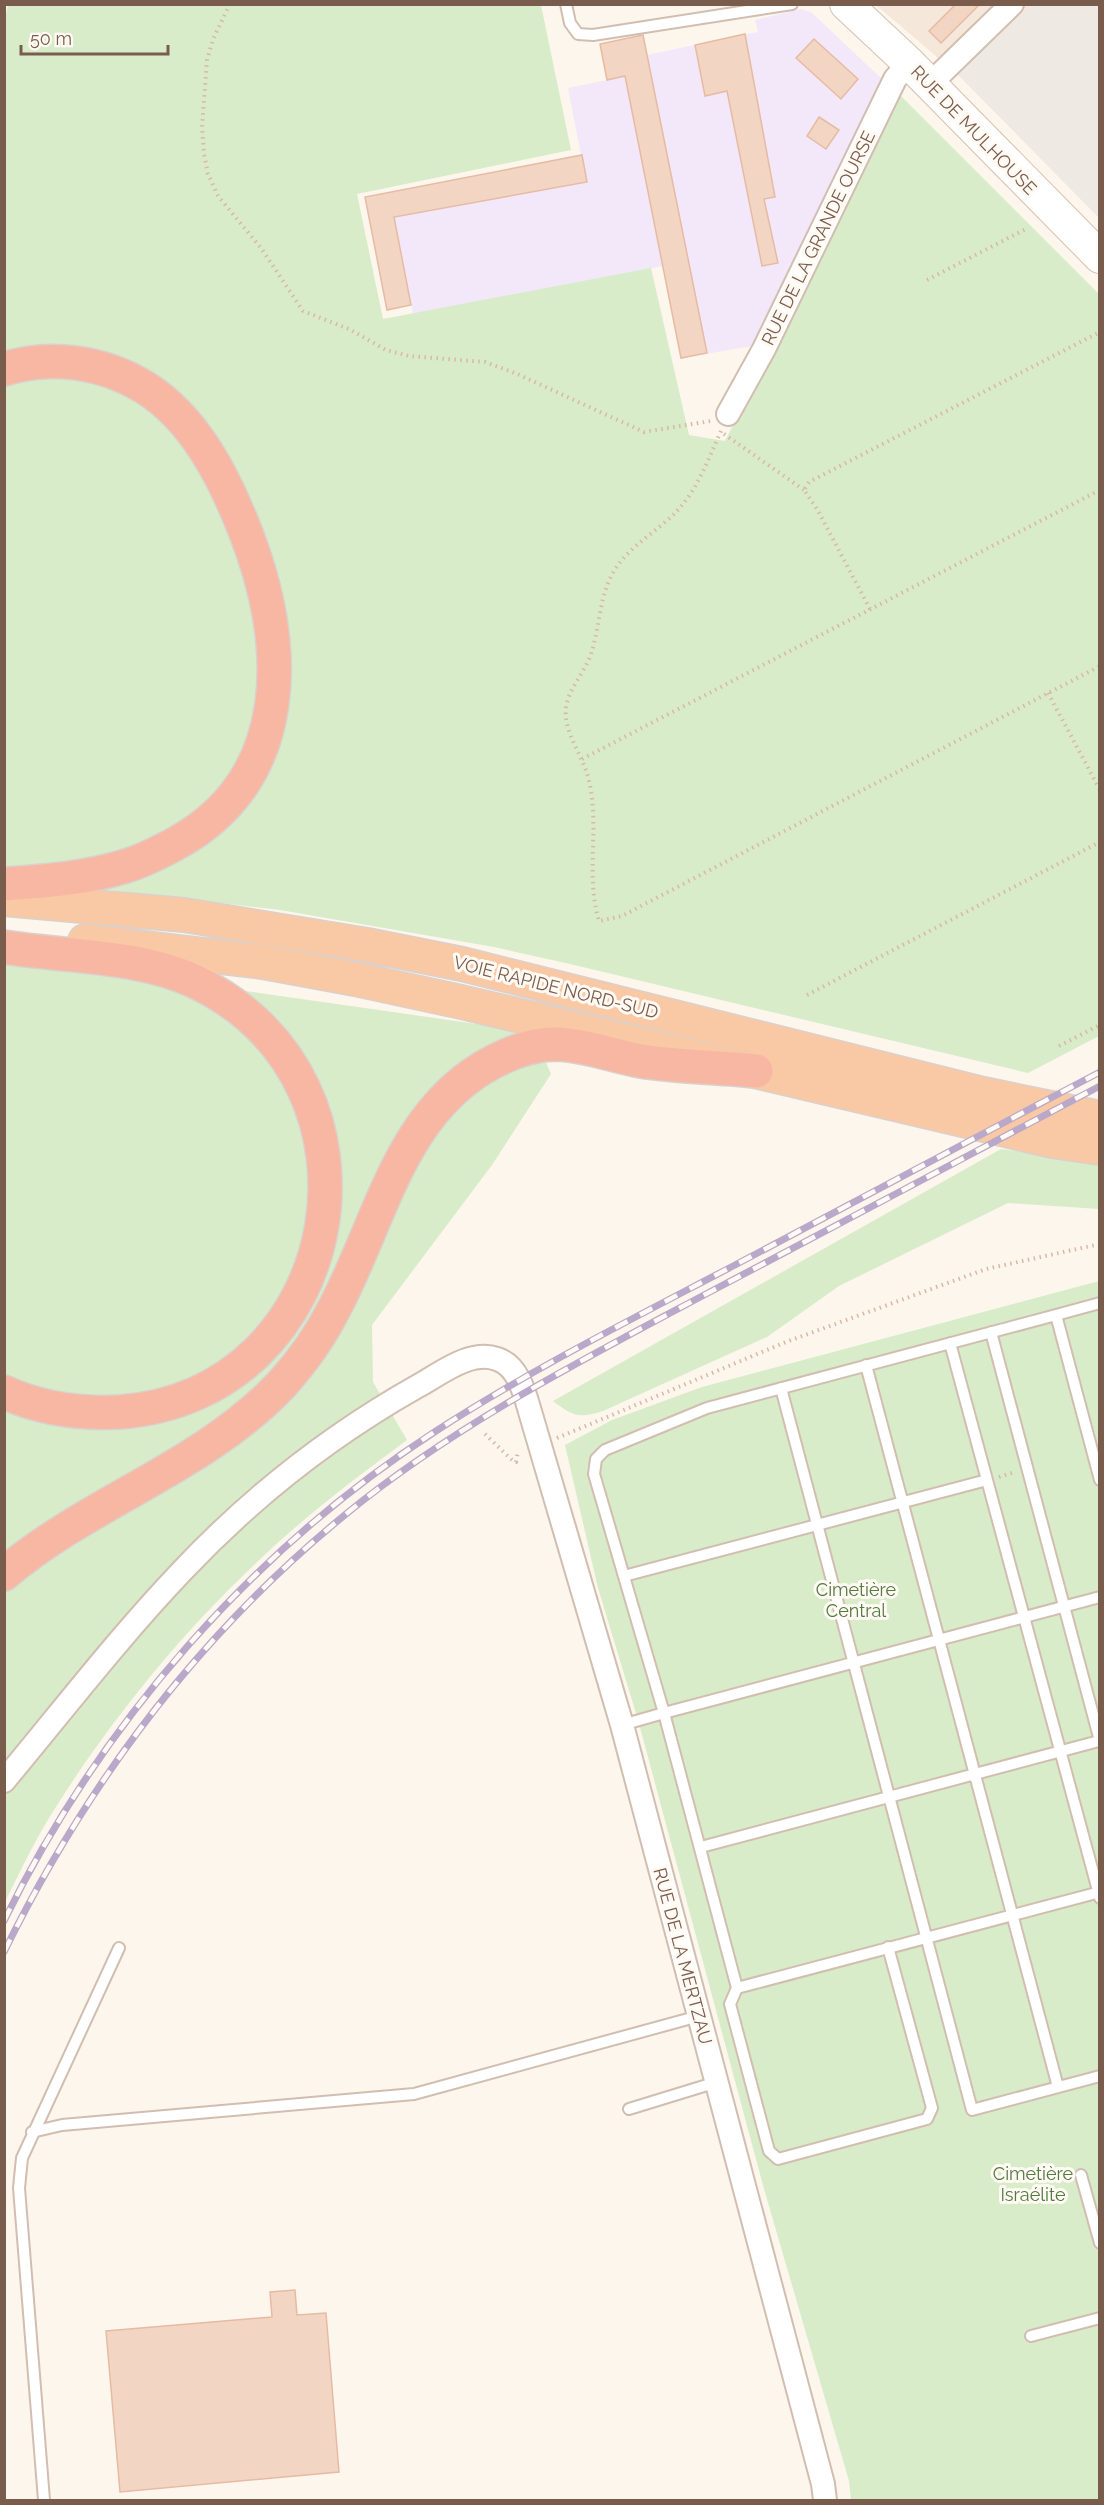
<svg xmlns="http://www.w3.org/2000/svg" width="1104" height="2505" font-family="Raleway,sans-serif">
<style>
.residential{fill:#f5e8da}
.industrial{fill:#efe9e4}
.education{fill:#f3e8fa}
.green{fill:#d8ecc9}
.building{fill:#f3d5c3;stroke:#e6bba3;stroke-width:1.5}
.lines{fill:none;stroke-linecap:round;stroke-linejoin:round}
.service-casing{stroke:#d1beb0;stroke-width:14}
.minor-casing{stroke:#d1beb0;stroke-width:26}
.secondary-casing{stroke:#d6c0b0;stroke-width:34}
.trunk-casing{stroke:#dad1cd;stroke-width:36}
.motorway-casing{stroke:#dad1cd;stroke-width:36}
.path{stroke:#d9b8a5;stroke-width:4;stroke-dasharray:1.5 4.5;stroke-linecap:butt}
.service{stroke:#fff;stroke-width:10}
.minor{stroke:#fff;stroke-width:22}
.secondary{stroke:#fff;stroke-width:32}
.trunk{stroke:#f9c8a4;stroke-width:33}
.motorway{stroke:#f7b7a3;stroke-width:33}
.rail-casing{stroke:#b9a8c9;stroke-width:7}
.rail{stroke:#fffaf3;stroke-width:4.5;stroke-dasharray:14;stroke-linecap:butt}
.labels{text-anchor:middle;dominant-baseline:central;stroke-width:6;stroke-linejoin:round;paint-order:stroke}
.street-label{font-size:18px;fill:#7a5c4d;stroke:#fffaf3}
.park-label{font-size:18px;fill:#537a41;stroke:#fffaf3}
</style>
<rect width="100%" height="100%" fill="#fdf6ec"/>
<path class="residential" d="M876,5h156l-74,70z"/>
<path class="industrial" d="M1032,4l67,1v213l-141,-143z"/>
<path class="education" d="M801,9l10,3 72,68 -130,266 -72,12 -18,-92 -250,49 -2,-10 -24,5 -22,-113 216,-42 -13,-67 39,-8 -7,-36 43,-9 4,20 66,-14 5,6 -1,-7 41,-8 -3,-12z"/>
<path class="green" d="M8,5h533l30,145 -214,44 26,125 268,-51 38,167 36,6 174,-347 200,200v742l-71,37 -458,-109 -76,-17 -214,-37 -275,-32 -1,-855z
M5,961l115,12 413,59 18,42 -59,91 -120,160 1,57 34,58c-54,40 -107,80 -155,127 -76,72 -144,157 -200,246 -18,29 -32,59 -47,89z
M1001,1149l98,13v47l-91,-6 -169,83 -72,51 -164,74c-25,8 -30,5 -50,-10z
M1099,1281v1219h-248l-2,-19 -85,-292 -126,-469 -40,-132 -33,-143 47,-25 90,-33z"/>
<path class="building" d="M956,4h24l-39,39 -12,-12z
M745,34l30,163 -11,2 14,64 -16,3 -35,-175 -22,5 -10,-51z
M643,35l64,318 -26,5 -56,-282 -18,4 -7,-36z
M814,39l44,40 -17,20 -45,-41z
M819,117l20,13 -13,19 -19,-13z
M582,155l5,27 -193,35 17,88 -24,5 -22,-113z
M295,2290l2,25 29,-2 13,159 -219,20 -14,-161 166,-14 -2,-25z"/>
<g class="lines">
<g class="service-casing">
<path id="service" d="M566,4l4,19 8,11 15,1 199,-31
M1100,1303l-44,12 44,165
M991,1332l109,409
M950,1343l150,555
M866,1365l192,722
M781,1388l191,722 128,-34
M624,1576l363,-96
M1100,1597l-436,116 73,275 363,-96
M622,1725l42,-12 -70,-239 2,-15 9,-9 102,-42 349,-93
M701,1847l398,-106
M737,1988l-7,16 39,147 9,8 149,-40 5,-11 -44,-161
M629,2109l88,-27
M32,2132l30,-7 352,-31 285,-78
M1081,2175l19,68
M1031,2336l69,-18
M44,2500l-25,-312 3,-30 97,-210"/>
</g>
<g class="minor-casing">
<path id="minor" d="M929,85l83,-81
M728,414l36,-65 131,-270 14,-16
M4,1781c59,-71 116,-145 179,-211 69,-73 148,-135 235,-184 22,-12 53,-37 79,-27 22,7 28,36 34,56l91,310 201,759 2,16"/>
</g>
<g class="secondary-casing">
<path id="secondary" d="M846,4l63,59 191,194"/>
</g>
<g class="trunk-casing">
<path id="trunk" d="M4,899l180,16 183,30 95,19 521,130 117,24
M85,941l178,21 92,17 102,22 595,140 48,7"/>
</g>
<g class="motorway-casing">
<path id="motorway" d="M4,369c47,-15 99,-7 140,18 51,31 81,92 102,146 43,112 49,246 -71,311 -15,8 -30,16 -46,21 -40,13 -82,16 -125,19
M4,947c62,10 136,8 192,35 207,99 153,413 -76,430 -40,2 -79,-3 -116,-20
M4,1574c86,-73 198,-106 277,-189 21,-23 40,-50 54,-78 46,-86 65,-198 160,-246 19,-10 41,-17 62,-17 28,1 56,12 84,17 37,6 77,6 115,10"/>
</g>
<path class="path" d="M230,4l-17,35 -6,21 -5,67 2,27 4,20 10,22 43,52 42,63 46,18 37,21 23,6 76,6 30,11 129,59 67,-11
M927,280l101,-52
M721,431c-13,28 -23,58 -44,80 -19,20 -48,35 -63,60 -15,25 -14,56 -23,83 -6,18 -22,34 -25,53 -3,27 18,49 23,74 11,46 -4,94 10,140l23,-5 478,-250
M724,434l80,56
M870,609l-53,-100 -13,-19 5,-8 291,-150
M1048,693l52,97
M582,759l518,-269
M807,995l293,-153
M1059,1046l41,-21
M485,1434l28,27 3,1 2,-11
M557,1438l229,-96 200,-73 114,-25
M999,1477l16,-5"/>
<use href="#service" class="service"/>
<use href="#minor" class="minor"/>
<use href="#secondary" class="secondary"/>
<use href="#trunk" class="trunk"/>
<use href="#motorway" class="motorway"/>
<g class="rail-casing">
<path id="rail" d="M4,1921c96,-197 248,-371 432,-490 96,-62 198,-113 299,-166 121,-64 243,-129 365,-193
M4,1952c83,-169 195,-318 342,-438 109,-89 236,-154 360,-220 131,-69 263,-139 394,-208"/>
</g>
<use href="#rail" class="rail"/>
</g>
<g class="labels">
<g class="street-label">
<text transform="translate(974 130) rotate(46)">RUE DE MULHOUSE</text>
<text transform="translate(818 238) rotate(-64)">RUE DE LA GRANDE OURSE</text>
<text transform="translate(556 987) rotate(14)">VOIE RAPIDE NORD-SUD</text>
<text transform="translate(683 1956) rotate(75)">RUE DE LA MERTZAU</text>
</g>
<g class="park-label">
<text x="856" y="1589">Cimetière<tspan x="856" dy="21">Central</tspan></text>
<text x="1033" y="2173">Cimetière<tspan x="1033" dy="21">Israélite</tspan></text>
</g>
</g>
<rect width="1104" height="2505" fill="none" stroke="#7a5c4d" stroke-width="12"/>
<path d="M21 45v9h147v-9" fill="none" stroke="#7a5c4d" stroke-width="3"/>
<text x="30" y="45" font-size="18" fill="#7a5c4d" stroke="#fffaf3" stroke-width="4.5" paint-order="stroke">50 m</text>
</svg>
